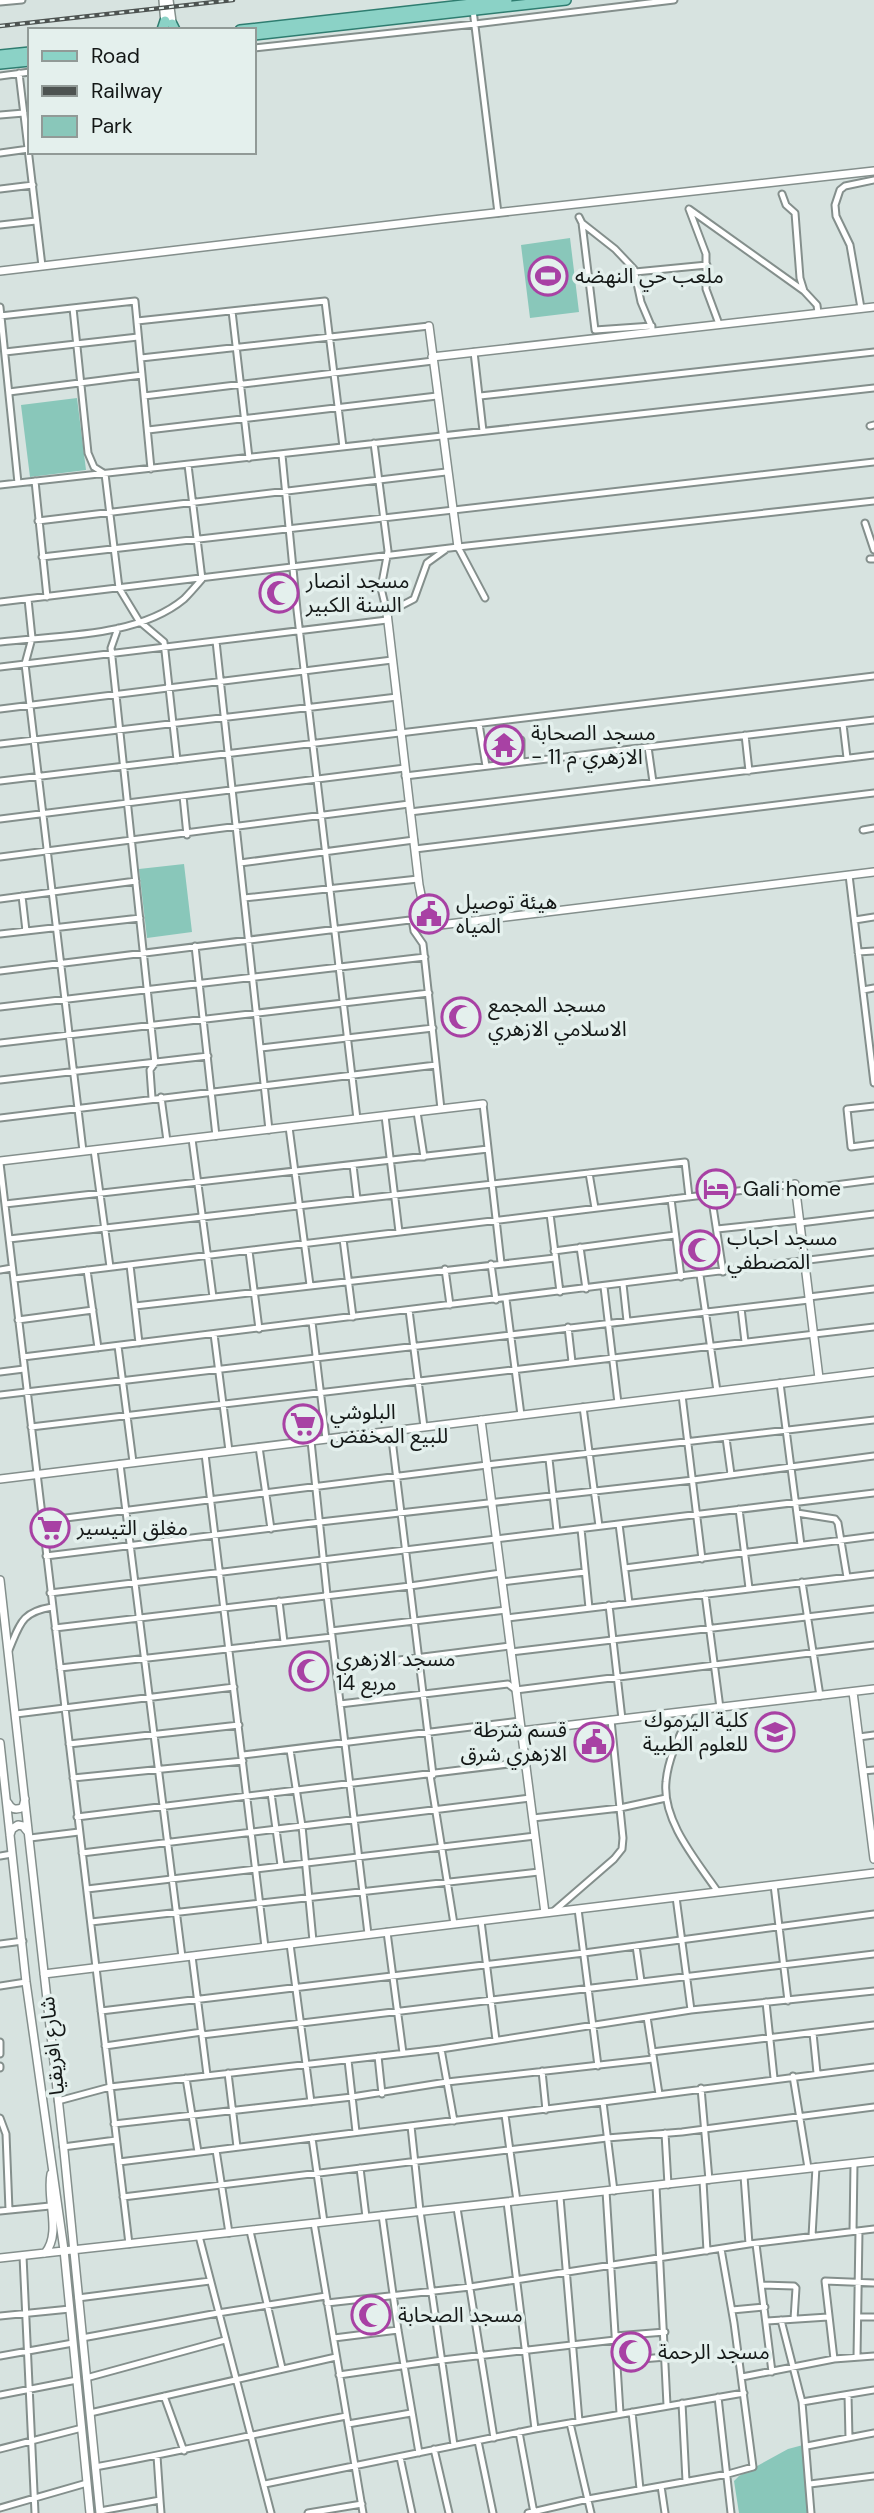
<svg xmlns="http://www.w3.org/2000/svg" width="874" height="2513" font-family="'DM Sans','Noto Sans Arabic',sans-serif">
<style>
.green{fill:#89c7ba}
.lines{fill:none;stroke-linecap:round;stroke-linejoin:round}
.minor-casing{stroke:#848f8c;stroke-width:9}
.tertiary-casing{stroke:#848f8c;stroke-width:10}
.primary-casing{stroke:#2f7d70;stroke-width:12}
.minor{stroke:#fff;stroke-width:5}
.tertiary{stroke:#fff;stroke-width:7}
.primary{stroke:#8bd2c6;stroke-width:9}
.rail-casing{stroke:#4d5351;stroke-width:4.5}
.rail{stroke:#e4f0ed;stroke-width:2;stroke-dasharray:5;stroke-linecap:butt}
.labels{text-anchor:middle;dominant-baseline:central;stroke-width:7;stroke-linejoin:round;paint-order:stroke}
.poi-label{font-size:21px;fill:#141817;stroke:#e4f0ed;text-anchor:start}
.street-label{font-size:21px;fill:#141817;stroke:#e4f0ed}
</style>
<rect width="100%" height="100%" fill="#d7e3e0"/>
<path class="green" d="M570,238l9,74 -49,6 -9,-73z
M77,398l9,72 -56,7 -9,-72z
M184,864l8,68 -45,6 -8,-69z
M803,2445l7,68h-71l-5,-32 5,-5 49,-27z"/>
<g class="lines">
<g class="minor-casing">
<path id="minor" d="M0,2l22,-2
M473,10l25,203
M254,48l221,-24 199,-24
M19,73l23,193
M0,76l30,-4
M0,115l24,-2
M0,153l29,-4
M0,189l33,-4
M782,194l4,11 9,8 5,65 4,13
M689,209l115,82 13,14 1,8
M689,209l17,45v35l13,35
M579,217l3,6 33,26 19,20 7,33 11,26
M582,223l13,107 57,-4
M0,225l36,-4
M635,272l72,-7
M0,307l18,176
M73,308l15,145 6,14 11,7 14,114 20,33 25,21 13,118
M861,308l-11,-63 -14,-29 -1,-11 5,-15 5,-4 29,-6
M232,311l17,147
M0,316l135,-15 16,168
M137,321l188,-20 18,146
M5,352l133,-15
M474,352l9,79
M141,358l288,-32
M9,392l133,-17
M144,396l289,-35
M480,396l394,-44
M870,426l4,-1
M148,430l289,-34
M374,443l14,108 -7,37 6,25 27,-14 13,-36 18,-13
M282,455l15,155 60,509
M35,481l12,116
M0,485l874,-97
M38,521l408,-49
M865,523l9,27
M458,547l27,51
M42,557l832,-95
M870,559h4
M28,599l4,39 -7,26 58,487
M0,602l458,-55 416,-46
M118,628l-7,20 44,415 -5,7 2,28
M216,641l53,489
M0,642c57,-7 137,-4 184,-43 6,-6 12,-13 18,-20l-14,-114
M0,667l387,-47
M0,709l392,-49
M479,724l7,42
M843,724l4,34
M745,735l4,36
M0,744l397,-47
M648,747l5,35
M521,762v-22
M405,776l469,-56
M0,781l874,-105
M183,796l4,39
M410,812l464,-57
M0,819l405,-51
M863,830l11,-2
M415,849l459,-56
M0,857l409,-53
M240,863l174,-23
M849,875l25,208
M22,896l4,35
M244,898l174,-19
M0,899l136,-18
M412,919l2,12 9,13 18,165
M855,920l19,-3
M0,934l140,-16
M195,946l21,190
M858,952l16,-1
M0,971l426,-53
M863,990l11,-2
M0,1007l425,-50
M0,1043l429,-50
M261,1048l172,-20
M0,1080l208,-24
M161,1097l6,44
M483,1104l18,159
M874,1106l-27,3 4,38 23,-3
M417,1112l7,45
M385,1116l14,116
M0,1118l436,-53
M289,1127l21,158
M192,1139l21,158
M94,1150l16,117
M0,1163l129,1081
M353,1165l4,34
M589,1173l6,35
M796,1190l78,-10
M711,1194l12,78
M671,1199l10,78
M5,1204l483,-55
M550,1214l10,78
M800,1223l74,-9
M717,1229l83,-9
M9,1239l676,-77 4,35
M343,1239l10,78
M580,1247l6,42
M249,1251l10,78
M554,1251l121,-16
M491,1264l5,36
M130,1265l9,78
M445,1269l5,36
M0,1270l12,-2
M87,1270l11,78
M700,1275l17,116
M14,1279l781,-95
M623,1284l4,37
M604,1287l14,116
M809,1297l65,-8
M506,1299l15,116
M135,1306l420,-48
M741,1308l4,34
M409,1310l15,117
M18,1320l75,-10
M312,1322l14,117
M568,1327l4,35
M214,1334l15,117
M118,1346l15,116
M23,1357l851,-105
M0,1372l24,-3
M780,1383l21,162
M0,1395l809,-95
M682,1395l20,164
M583,1407l16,119
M31,1427l843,-100
M391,1431l42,344
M726,1438l5,36
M311,1441l16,154 41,339
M259,1447l12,82
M205,1454l60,493
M549,1459l8,72
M120,1464l62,493
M739,1509l10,79
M797,1513l38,6 3,4 9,54
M42,1521l445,-56 387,-45
M619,1524l10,79
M581,1529l8,79
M46,1556l274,-34 373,-42 181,-24
M625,1568l249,-32
M502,1582l83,-10
M802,1582l18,114
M50,1593l824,-100
M705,1594l15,114
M279,1601l5,41
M609,1605l13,114
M507,1618l367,-44
M55,1628l355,-42 91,-13
M331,1631l175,-21
M9,1650c11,-26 12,-38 43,-43
M511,1652l363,-43
M60,1668l272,-31
M336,1668l174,-22
M340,1704l168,-20 8,6 358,-45
M691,1711c-10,22 -23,46 -25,71 -4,39 31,79 52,110
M16,1714l218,-27
M859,1737l15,-2
M69,1744l170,-19
M290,1750l12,76 11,115
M243,1755l277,-34
M863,1771l11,-1
M430,1775l24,149
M73,1778l170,-17
M271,1793l10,72
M77,1817l448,-55
M533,1818l87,-10 46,-10
M30,1838l49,-6
M82,1853l448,-55
M0,1856l12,-2
M774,1885l14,116
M87,1889l448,-53
M676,1897l15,113
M578,1909l20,157
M554,1911l60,-52 8,-10 1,-11 -12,-118
M481,1921l15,119
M91,1922l448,-50
M387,1932l16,121
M0,1944l23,-3
M290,1944l21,158
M636,1946l5,35
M192,1956l15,119
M0,1986l26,-4
M766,2002l8,76
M101,2011l483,-58 290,-39
M647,2017l12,77
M813,2033l4,40
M202,2035l672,-81
M0,2042v12
M105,2046l97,-14
M441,2049l13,72
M652,2052l222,-27
M378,2056l4,38
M348,2060l8,72
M0,2066v2
M542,2071l4,39
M228,2073l9,74
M793,2076l15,92
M186,2078l12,74
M701,2088l8,92
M58,2101l52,-14 331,-38 250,-39 183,-19
M505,2115l12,86
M0,2118l6,16 3,76
M114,2124l238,-27 95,-15 206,-23
M411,2126l9,85 34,234
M665,2133l3,52
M312,2138l12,84
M63,2147l53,-7
M216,2150l13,83
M119,2162l484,-60
M360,2168l6,49
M744,2176l5,68
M703,2181l4,70
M656,2186l11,219
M606,2191l14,222
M614,2191l-11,-89 271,-35
M123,2197l484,-59 75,-6 192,-25
M560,2197l19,224
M507,2202l28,227
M457,2208l37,230
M0,2211l50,-5
M382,2215l16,115 21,123
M314,2223l49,290
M250,2231l32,137
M853,2231l1,-67
M199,2236l72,277
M812,2236l4,-69
M756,2244l16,128
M23,2256l12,257
M762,2285l32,1 2,2 -2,31
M78,2298l132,-17
M327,2303l143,-16 279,-43 125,-15
M732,2310l33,-3
M0,2316l70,-7
M858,2317h16
M781,2320l21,82 9,111
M767,2321l61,-4
M615,2336l50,-4
M82,2338l136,-25 108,-17
M334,2338l64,-8
M0,2356l73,-13
M857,2357l2,-126
M834,2359l-9,-78 49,2
M617,2361l49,-4
M339,2375l103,-15 173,-20
M742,2377l92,-18 40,-3
M86,2378l139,-38
M0,2395l77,-15
M848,2395l1,43
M164,2396l20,55
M718,2397l13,116
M802,2402l72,-12
M682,2403l4,78
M632,2412l8,77
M90,2413l246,-56
M570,2423l21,90
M348,2424l63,-11
M519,2432l15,81
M478,2441l15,72
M807,2446l67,-13
M0,2449l82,-21
M434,2449l15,64
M400,2457l12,56
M95,2467c84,-15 167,-35 251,-51
M265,2484l270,-55 209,-36
M810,2484l64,-8
M661,2486l4,27
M160,2500l1,13
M0,2508l87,-25
M100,2511l60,-11 -3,-44
M308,2513l54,-9
M528,2513l60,-14 140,-25 25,-7 -19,-144 -13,-74"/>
</g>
<g class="tertiary-casing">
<path id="tertiary" d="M163,0l2,24
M169,0l4,29
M0,271l441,-52 433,-48
M429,326l29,221
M432,357l442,-50
M387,613l32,272 6,30 6,9 9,1 434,-53
M0,1161l483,-57
M795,1184l24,194
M481,1420l64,493
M0,1479l874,-107
M0,1580l64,571 36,362
M853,1692l21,167
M521,1731l353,-42
M0,1743l26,239 38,268 26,263
M8,1803c3,6 8,8 15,4l2,-8
M10,1835l2,-6 6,-4 5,1 4,5
M44,1974l830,-101
M45,2253c17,-20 1,-54 6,-79
M0,2258l874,-97"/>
</g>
<g class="primary-casing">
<path id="primary" d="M172,24l3,6
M162,30l3,-9
M240,30l267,-30
M254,35l312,-35
M0,55l30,-3
M0,64l30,-3"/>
</g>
<use href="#minor" class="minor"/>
<use href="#tertiary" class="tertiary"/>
<use href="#primary" class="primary"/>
<g class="rail-casing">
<path id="rail" d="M0,26l233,-26"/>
</g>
<use href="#rail" class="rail"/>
</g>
<defs>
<g id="stadium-ring" transform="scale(2.0125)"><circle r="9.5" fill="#e4f0ed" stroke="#a841a4" stroke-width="1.5"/><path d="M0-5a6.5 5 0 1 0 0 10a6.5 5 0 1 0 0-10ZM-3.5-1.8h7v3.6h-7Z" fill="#a841a4"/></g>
<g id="mosque-ring" transform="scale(2.0125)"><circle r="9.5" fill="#e4f0ed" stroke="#a841a4" stroke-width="1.5"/><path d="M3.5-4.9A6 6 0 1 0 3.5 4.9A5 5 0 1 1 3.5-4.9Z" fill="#a841a4"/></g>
<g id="temple-ring" transform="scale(2.0125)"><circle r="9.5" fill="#e4f0ed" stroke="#a841a4" stroke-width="1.5"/><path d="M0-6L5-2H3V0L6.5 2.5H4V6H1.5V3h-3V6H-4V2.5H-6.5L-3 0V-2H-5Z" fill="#a841a4"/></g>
<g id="civic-ring" transform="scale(2.0125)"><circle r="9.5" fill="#e4f0ed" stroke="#a841a4" stroke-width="1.5"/><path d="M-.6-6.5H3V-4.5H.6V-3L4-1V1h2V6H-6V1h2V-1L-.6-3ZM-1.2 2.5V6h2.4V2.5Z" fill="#a841a4"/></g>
<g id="hotel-ring" transform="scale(2.0125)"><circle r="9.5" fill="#e4f0ed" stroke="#a841a4" stroke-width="1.5"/><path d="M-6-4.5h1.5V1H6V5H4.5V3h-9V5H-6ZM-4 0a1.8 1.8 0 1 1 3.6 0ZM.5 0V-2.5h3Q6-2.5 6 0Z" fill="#a841a4"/></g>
<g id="supermarket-ring" transform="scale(2.0125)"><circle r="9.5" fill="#e4f0ed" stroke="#a841a4" stroke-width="1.5"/><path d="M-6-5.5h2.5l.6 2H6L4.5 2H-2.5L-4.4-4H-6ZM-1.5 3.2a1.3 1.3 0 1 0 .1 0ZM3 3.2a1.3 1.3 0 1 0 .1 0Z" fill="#a841a4"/></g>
<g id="university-ring" transform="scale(2.0125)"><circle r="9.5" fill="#e4f0ed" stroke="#a841a4" stroke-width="1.5"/><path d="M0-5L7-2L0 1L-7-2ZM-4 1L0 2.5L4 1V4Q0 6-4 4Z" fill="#a841a4"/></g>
</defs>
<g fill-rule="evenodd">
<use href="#stadium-ring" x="548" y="276"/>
<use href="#mosque-ring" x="279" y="593"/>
<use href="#temple-ring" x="504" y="745"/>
<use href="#civic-ring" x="429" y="914"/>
<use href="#mosque-ring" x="461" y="1017"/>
<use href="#hotel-ring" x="716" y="1189"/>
<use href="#mosque-ring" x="700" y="1250"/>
<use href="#supermarket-ring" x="303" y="1424"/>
<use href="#supermarket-ring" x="50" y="1528"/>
<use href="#mosque-ring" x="309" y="1671"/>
<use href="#university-ring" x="775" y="1732"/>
<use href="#civic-ring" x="594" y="1742"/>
<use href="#mosque-ring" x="371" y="2315"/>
<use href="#mosque-ring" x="631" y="2352"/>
</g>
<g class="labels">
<g class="poi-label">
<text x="575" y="276">ملعب حي النهضه</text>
<text x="306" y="581">مسجد انصار<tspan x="306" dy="24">السنة الكبير</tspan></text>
<text x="531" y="733">مسجد الصحابة<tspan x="531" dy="24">- الازهري م 11</tspan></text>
<text x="456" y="902">هيئة توصيل<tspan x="456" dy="24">المياه</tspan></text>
<text x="488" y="1005">مسجد المجمع<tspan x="488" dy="24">الاسلامي الازهري</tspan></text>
<text x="743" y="1189">Gali home</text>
<text x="727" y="1238">مسجد احباب<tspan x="727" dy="24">المصطفي</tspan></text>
<text x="330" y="1412">البلوشي<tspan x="330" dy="24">للبيع المخفض</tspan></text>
<text x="77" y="1528">مغلق التيسير</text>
<text x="336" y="1659">مسجد الازهري<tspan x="336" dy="24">مربع 14</tspan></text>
<text x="748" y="1720" text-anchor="end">كلية اليرموك<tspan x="748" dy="24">للعلوم الطبية</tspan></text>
<text x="567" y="1730" text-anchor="end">قسم شرطة<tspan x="567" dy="24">الازهري شرق</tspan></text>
<text x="398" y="2315">مسجد الصحابة</text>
<text x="658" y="2352">مسجد الرحمة</text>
</g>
<g class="street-label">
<text transform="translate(52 2046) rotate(-96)">شارع افريقيا</text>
</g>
</g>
<rect x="28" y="28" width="228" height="126" fill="#e4f0ed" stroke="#919a97" stroke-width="2"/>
<rect x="42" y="51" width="35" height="10" fill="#8bd2c6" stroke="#919a97" stroke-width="2"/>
<text x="91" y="63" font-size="21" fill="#141817">Road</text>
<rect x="42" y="86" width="35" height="10" fill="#4d5351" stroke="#919a97" stroke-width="2"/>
<text x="91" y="98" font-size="21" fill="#141817">Railway</text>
<rect x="42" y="116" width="35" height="21" fill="#89c7ba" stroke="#919a97" stroke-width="2"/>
<text x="91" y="133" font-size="21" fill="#141817">Park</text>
</svg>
